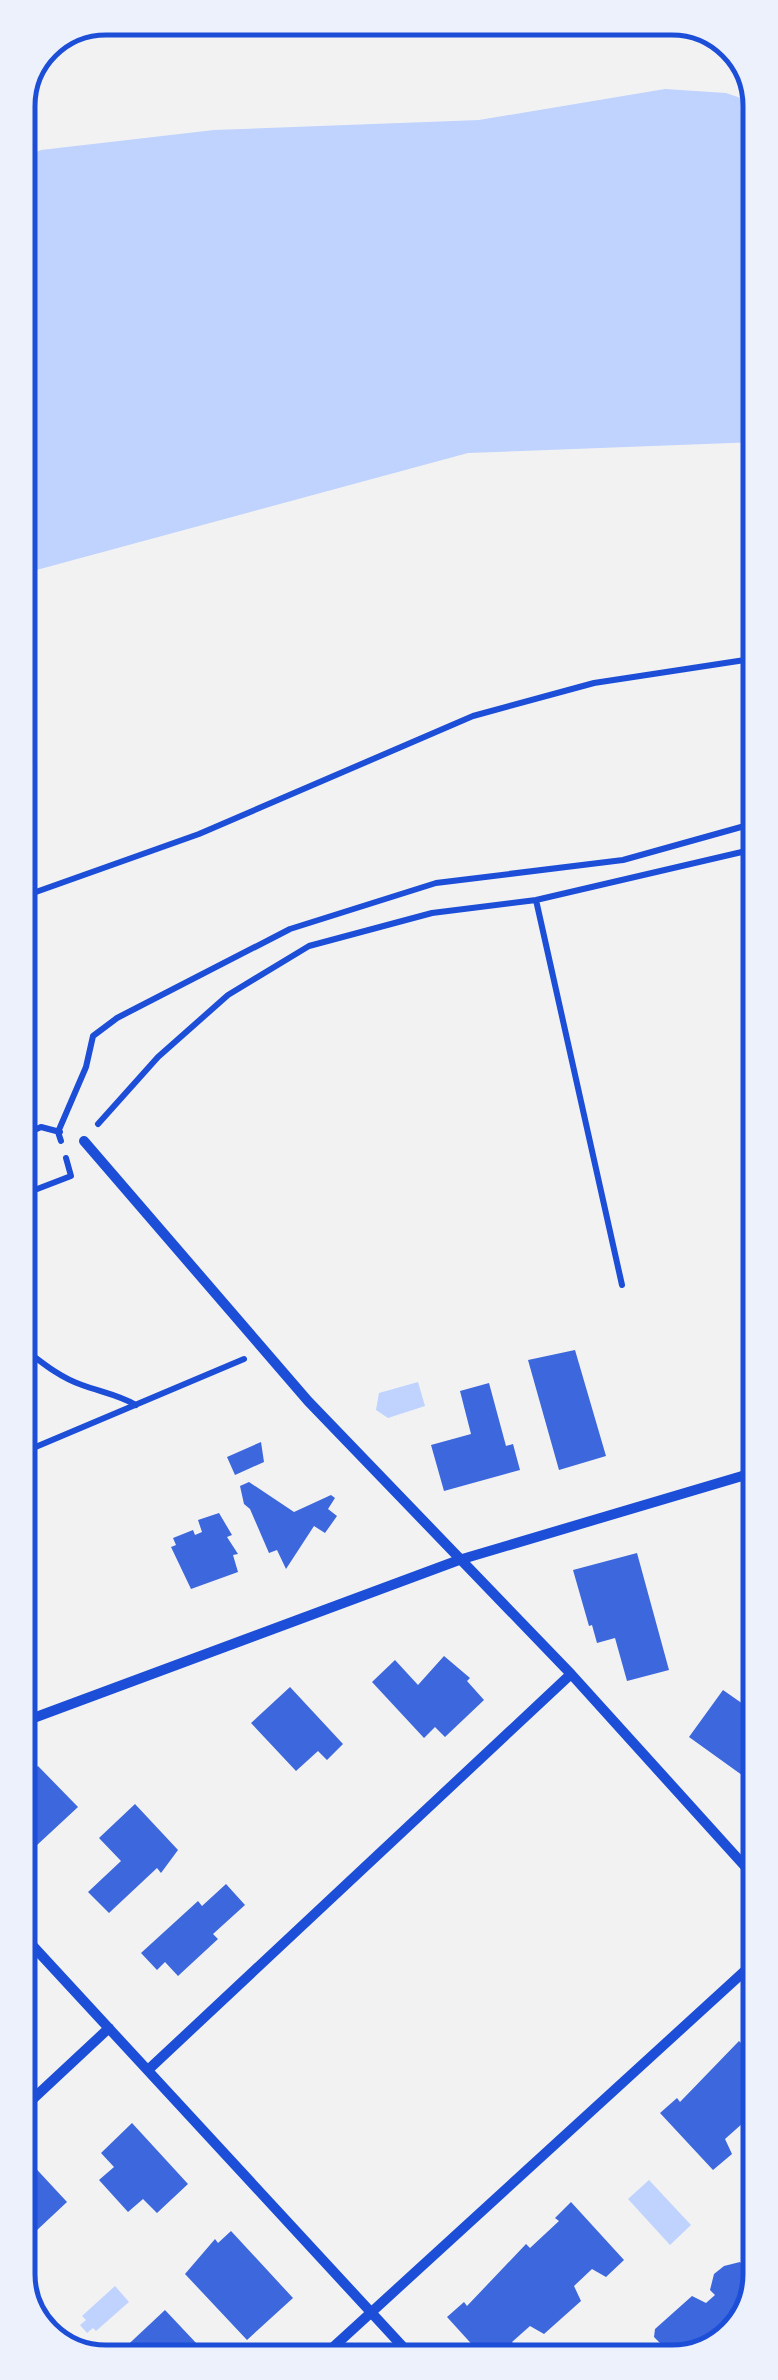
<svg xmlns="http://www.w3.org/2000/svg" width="778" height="2380" font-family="Cabin,sans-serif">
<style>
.water{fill:#bfd3fe}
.building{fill:#3d67dc}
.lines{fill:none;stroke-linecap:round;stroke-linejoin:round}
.path{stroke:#1d4ed8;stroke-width:6}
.minor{stroke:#1d4ed8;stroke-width:10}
.rim{fill:none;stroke:#1d4ed8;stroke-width:5}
</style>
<rect width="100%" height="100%" fill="#f2f2f2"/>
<path class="water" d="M665,89l61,4 32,11v338l-290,11 -450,122v-414l23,-11 173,-20 265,-10z
M418,1382l7,24 -37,12 -12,-8 3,-17z
M649,2180l42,45 -21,20 -42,-46z
M115,2286l14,16 -33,29 -3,-3 -6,5 -7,-8 6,-5 -4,-4z"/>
<path class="building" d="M575,1350l31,106 -47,14 -31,-110z
M489,1383l17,63 7,-2 7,26 -76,21 -13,-46 40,-11 -11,-43z
M261,1442l3,20 -29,13 -8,-18z
M249,1482l45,30 37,-17 4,3 -7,11 9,7 -12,17 -11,-7 -28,43 -9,-19 -8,3 -19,-44 -6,-5 -4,-18z
M219,1513l13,22 -5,2 11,17 -5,1 5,17 -47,17 -20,-42 5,-2 -3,-7 20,-8 2,5 7,-3 -4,-12z
M637,1553l32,117 -42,11 -12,-43 -18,5 -5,-18 -3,1 -16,-56z
M444,1656l26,22 -3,3 17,19 -39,37 -10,-10 -11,11 -52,-56 23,-22 23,25z
M290,1687l53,57 -16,16 -9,-9 -22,20 -45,-48z
M723,1690l30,21 7,-3v80l-71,-51z
M38,1766l40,41 -56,52 -2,-77z
M135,1804l43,46 -17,23 -4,-5 -48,45 -21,-21 33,-31 -22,-23z
M226,1884l19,21 -32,29 5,5 -40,37 -13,-14 -8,8 -16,-17 57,-52 4,5z
M760,2029v99l-10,2 -7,-7 -18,16 7,15 -19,16 -53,-57 17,-15 3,4 59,-61 4,4z
M132,2123l56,61 -31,29 -14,-14 -15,13 -29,-32 15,-13 -13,-14z
M28,2160l39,42 -47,44v-79z
M571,2202l53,58 -18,17 -14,-8 -18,17 7,15 -37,33 -14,-8 -18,16 7,8 -3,10 -29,1 -40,-44 17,-15 3,4 59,-62 4,4 29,-27 -4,-3z
M231,2231l62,67 -46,42 -62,-66 30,-35 3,4z
M760,2232v43l-18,53 -48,32h-50l17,-16 -7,-7 1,-8 37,-33 14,7 9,-8 -5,-5 4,-16 10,-8 16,-4 5,6 8,-8 -6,-15z
M165,2310l49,52h-90l-7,-7z"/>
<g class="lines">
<path class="path" d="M19,898l180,-64 274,-118 121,-33 164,-25
M536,900l86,385
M98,1124l60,-67 70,-62 81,-49 123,-33 104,-13 223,-52
M19,1137l22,-10 19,5
M61,1141l-3,-9 28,-65 7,-31 24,-18 173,-89 146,-46 187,-23 136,-38
M19,1196l52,-20 -5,-18
M19,1345c20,15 39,32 63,40 19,7 37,10 54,20
M19,1454l225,-95"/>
<path class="minor" d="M84,1141l224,260 263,273 189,209
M20,1723l439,-163 300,-89
M20,1932l396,429
M148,2070l423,-396
M20,2111l89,-83
M318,2361l442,-404"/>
</g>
<path d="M0 0H778V2380H0ZM106 35H672A71 71 0 0 1 743 106V2274A71 71 0 0 1 672 2345H106A71 71 0 0 1 35 2274V106A71 71 0 0 1 106 35Z" fill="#edf1fc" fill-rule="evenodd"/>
<path class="rim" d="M106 35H672A71 71 0 0 1 743 106V2274A71 71 0 0 1 672 2345H106A71 71 0 0 1 35 2274V106A71 71 0 0 1 106 35Z"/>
</svg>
